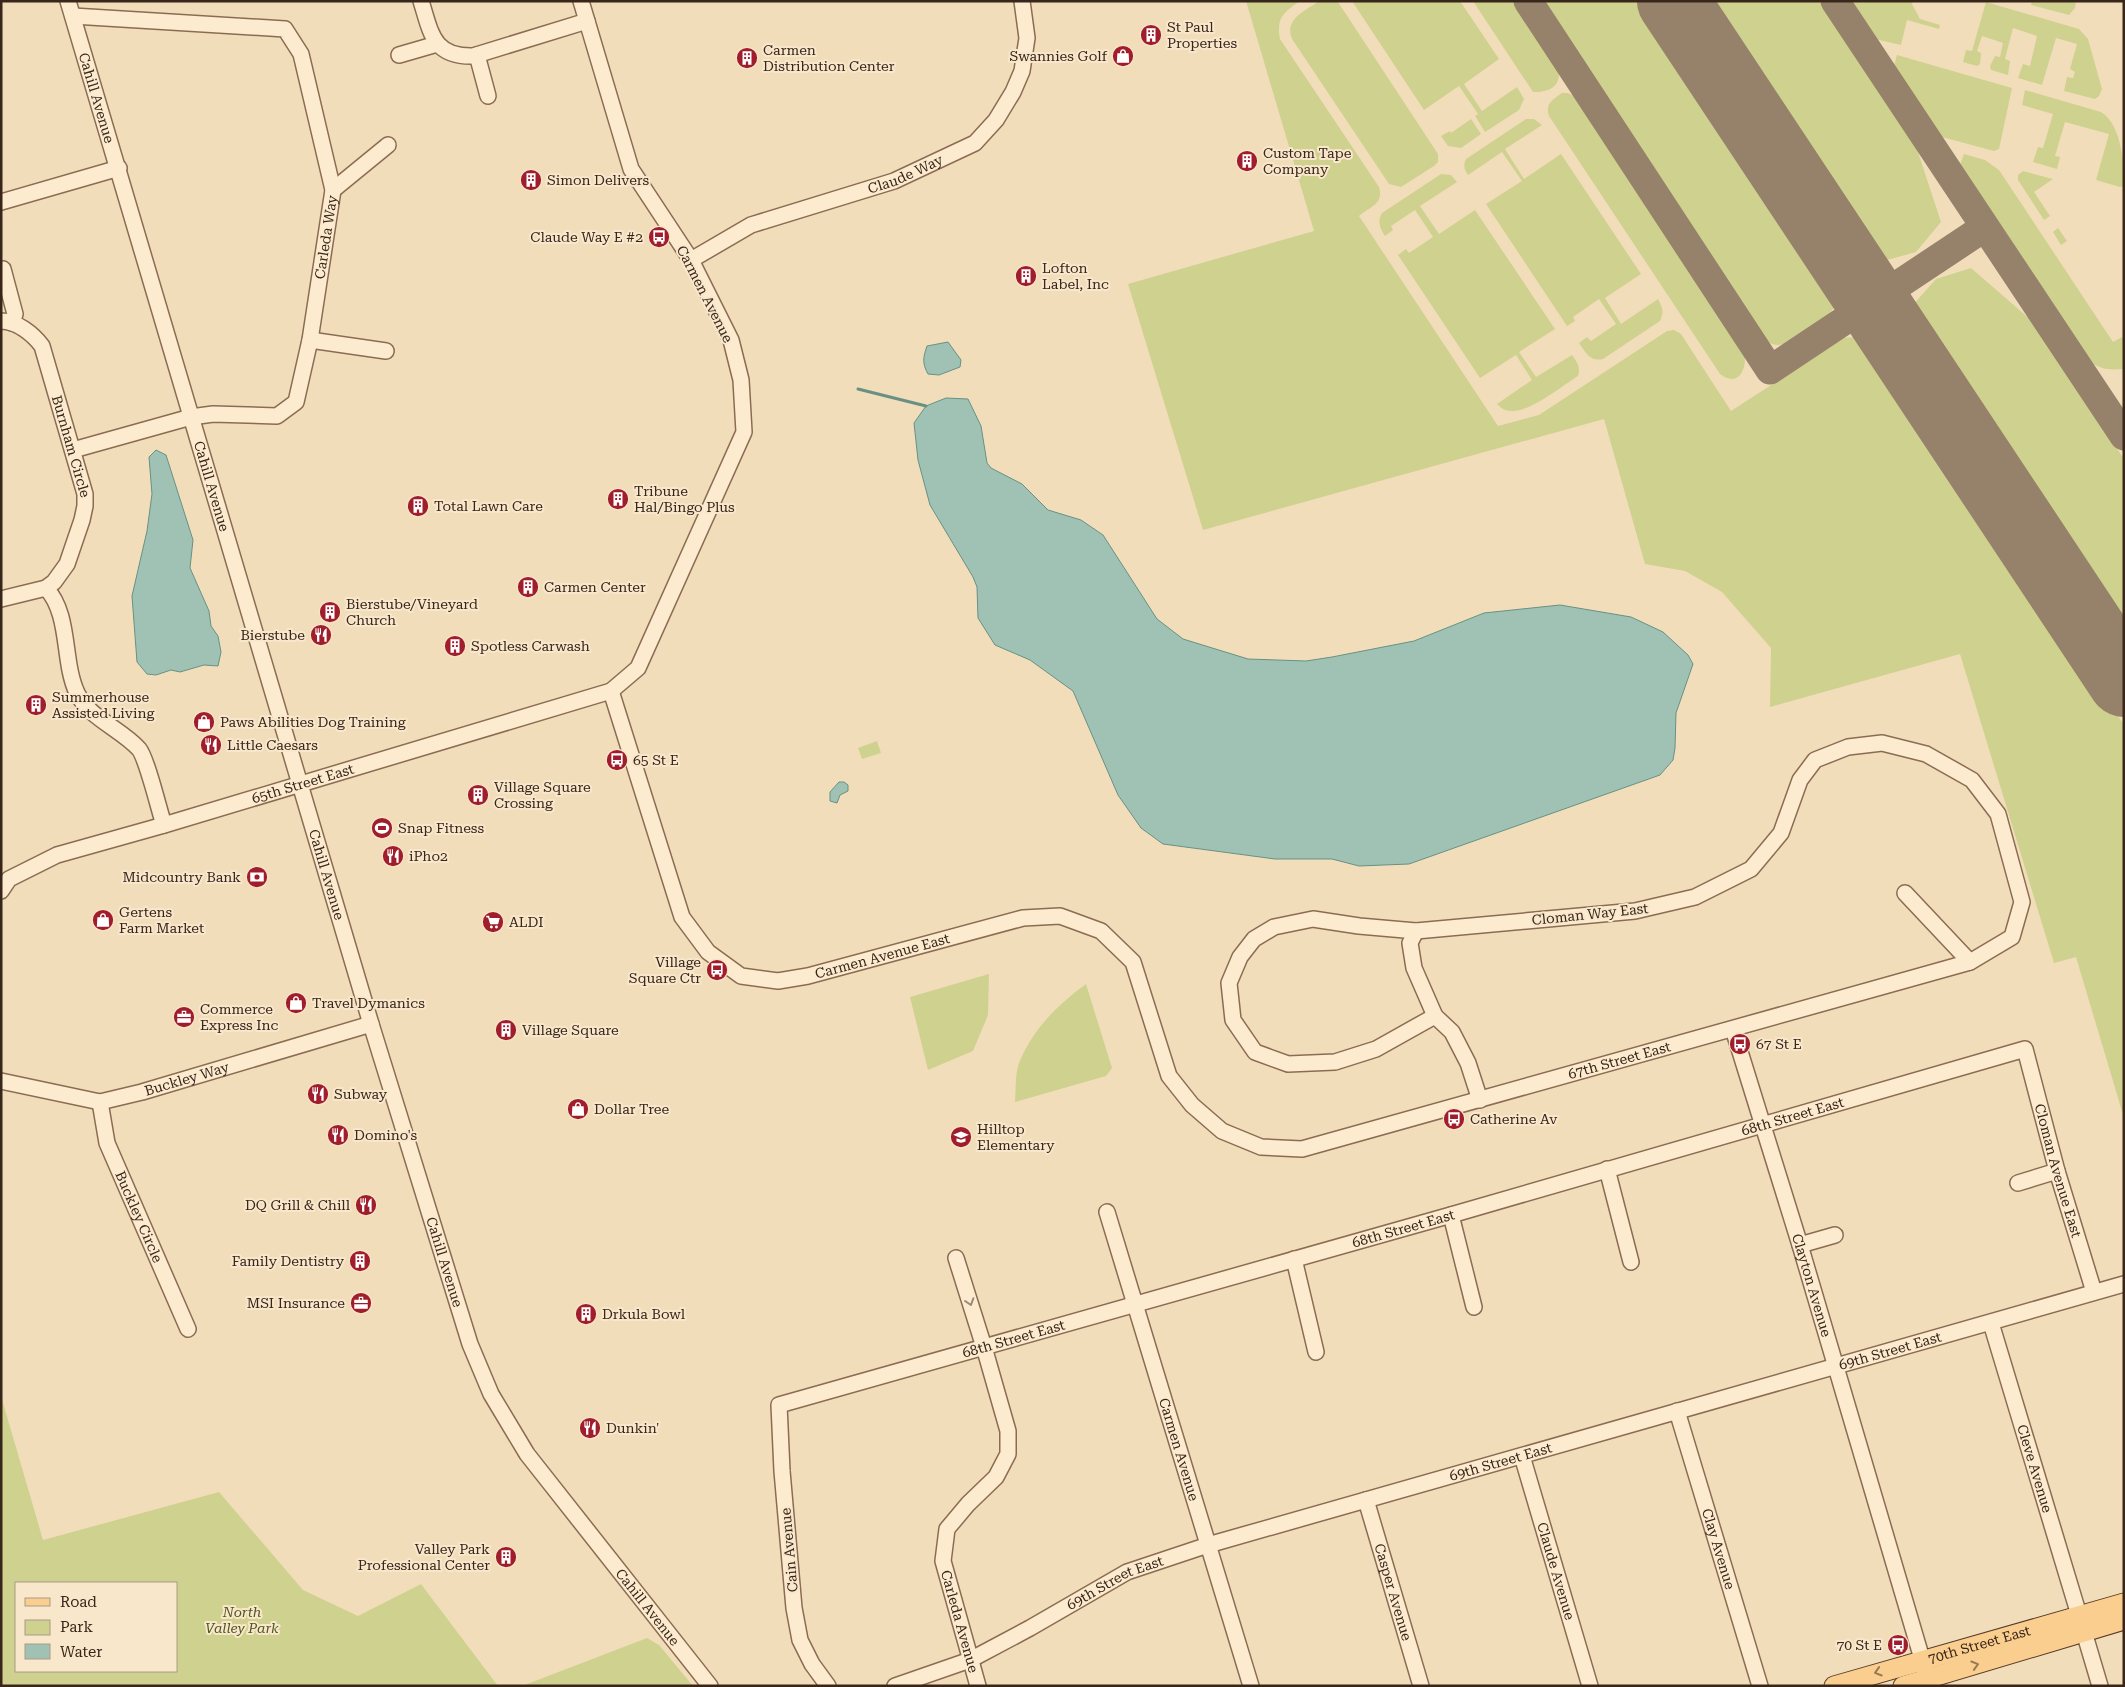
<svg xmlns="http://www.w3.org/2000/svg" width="2125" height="1687" font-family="'Roboto Serif',serif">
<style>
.green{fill:#cfd18f;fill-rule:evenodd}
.water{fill:#a0c2b5;stroke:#679182}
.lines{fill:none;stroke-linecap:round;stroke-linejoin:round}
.stream{stroke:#679182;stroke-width:3}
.taxiway{stroke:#96826a;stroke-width:29}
.runway{stroke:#96826a;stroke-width:72}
.minor-casing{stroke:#8b6c53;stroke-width:18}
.major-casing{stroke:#583a29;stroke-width:21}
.minor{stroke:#fcebcf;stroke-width:15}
.major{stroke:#face8e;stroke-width:19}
.oneway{stroke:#9a8874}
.oneway2{stroke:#9a7a54}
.labels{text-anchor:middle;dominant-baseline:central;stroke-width:4;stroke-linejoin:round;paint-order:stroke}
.poi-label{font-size:14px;fill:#39261a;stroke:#f9e7cc;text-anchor:start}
.street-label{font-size:14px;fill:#39261a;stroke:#f9e7cc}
.park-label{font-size:14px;font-style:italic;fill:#4e571e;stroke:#f9e7cc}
</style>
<rect width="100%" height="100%" fill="#f2ddbb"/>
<path class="green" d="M1246,1h54c-17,11 -24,18 -20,38l99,148c5,17 -8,19 -20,29l139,210 41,-11 128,-84 7,-1 7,4 50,77 113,-73c14,-3 20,2 31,11l249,376v393l-48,-161 -22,6 -94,-309 -190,53 1,-59 -49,-56 -37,-21 -40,-7 -41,-145 -401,111 -75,-246 186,-53z
M1319,1l19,1 100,152v8l-4,4 -33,21 -12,-3 -97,-145c-8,-20 13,-28 27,-38z
M1352,1h108l39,58 -35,25 18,27 35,-24 7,12 -5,11 -34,22 -10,-16 3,-2 -19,-28 -35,24z
M1473,1h40l46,70c1,17 -11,21 -26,21z
M1538,1h105l187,281 5,12v12c-7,13 -41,38 -57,39 -7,0 -12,-4 -18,-8z
M1704,1h116l96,145 25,76 -25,30 -36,10 -4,-1z
M1850,1h63l-1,3 8,15 20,6 -1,4 -32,-9 -6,25 -26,-6z
M2032,1h44l-1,7 -6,7 -38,-10z
M1986,2l93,27 9,10 14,50 -3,7 -4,3 -31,-8 3,-14 6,1 2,-6 -5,-3 7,-25 -21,-6 -14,47 -24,-7 5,-14 7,2 7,-30 -24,-8 -8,31 5,2 -2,14 -17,-5 -1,-4 5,-10 5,1 3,-14 -21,-7 -5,15 4,2 -1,11 -3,2 -14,-4 3,-12 6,1z
M1897,55l115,33 -13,61 -5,2 -52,-14 -48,-71z
M2025,90l76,22c21,13 23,52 23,74l-4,1 -24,-7 13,-46 -44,-12 -10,34 5,1 -3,12 -24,-7 5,-15 5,1 10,-34 -31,-9z
M1562,93h6l8,4 166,249c8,17 -1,44 -22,28l-171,-258c-4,-12 3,-16 13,-23z
M1471,119l10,15 -20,14 -13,-2 -7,-10 9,-5 1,2z
M1526,119h8l8,6 -37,24 19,30 37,-25 80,120 -36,24 16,26 37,-25c5,9 6,13 2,22l-57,38c-13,3 -17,-6 -24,-16l8,-6 4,4 25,-17 -17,-25 -26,18 2,4 -8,5 -81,-122 36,-23 -20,-29 -34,23c-4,-6 -5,-10 -2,-16z
M1964,154l21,6 14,10 114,172 9,-5 2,3v29c-15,1 -24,1 -36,-9l-128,-195z
M2023,171l30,8 -19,13 16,24 -6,4 -26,-40v-5z
M1441,174l10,1 6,7 -37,24 19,28 36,-24 80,119 -36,23 17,25 36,-22c5,7 9,12 6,21 -16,10 -49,37 -67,35 -6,0 -10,-3 -14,-7l35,-24 -16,-25 -36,23 -82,-123 8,-6 3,4 24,-16 -18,-27 -24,16 2,4 -8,6c-5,-8 -8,-14 -3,-23z
M2058,228l9,13 -6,4 -8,-13z
M1971,268l60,52 93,139v175l-213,-320v-7l25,-28z
M877,741l4,12 -19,6 -4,-11z
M989,974l-1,41 -15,36 -45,19 -18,-73z
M1086,984l26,84 -6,8 -91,26c1,-12 0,-28 4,-39 14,-34 37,-57 67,-79z
M1,1396l42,144 176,-48 84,98 55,26 63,-32 77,102h-497zM16,1583h160v88h-160z
M647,1638l12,7 34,41h-171z"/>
<path class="water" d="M948,342l13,18 -1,7 -21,8 -11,-1c-6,-11 -5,-16 -1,-28z
M946,398l22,1 13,27 6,37 4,5 31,16 26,26 33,10 22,15 54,84 26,20 65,20 58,2 26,-4 82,-16 70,-28 76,-8 71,12 32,15 25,23 5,9 -17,49 -1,35 -2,12 -13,15 -251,89 -50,2 -27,-7h-57l-112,-15 -22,-16 -23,-33 -45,-104 -43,-31 -35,-15 -17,-27 -1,-31 -4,-10 -43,-72 -12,-45 -4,-37 12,-17z
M156,450l10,5 27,85 -3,28 19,43 2,15 7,10 3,16 -3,14 -14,-1 -24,7 -9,-2 -15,5 -9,-1 -10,-12 -5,-66 15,-65 5,-37 -3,-37z
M839,782h5l4,3v6l-8,4 -3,8 -7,-2v-9z"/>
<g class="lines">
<path class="stream" d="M858,389l68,17"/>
<path class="taxiway" d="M1528,1l242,369 215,-143
M1835,1l289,435"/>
<path class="runway" d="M1673,1l451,680"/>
<g class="minor-casing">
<g id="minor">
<path id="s1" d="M68,1l303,1023 99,320 21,50 36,60 183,232"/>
<path d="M421,1c10,32 12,56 52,55l114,-35"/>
<path d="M399,55l38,-11"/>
<path d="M477,55l11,41"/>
<path d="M333,190l55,-45"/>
<path d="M1,202l118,-34"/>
<path id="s2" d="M691,260l60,-35 143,-44 81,-38 21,-23 17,-28 9,-21 5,-33 -5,-37"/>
<path d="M3,269l12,45 -3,9"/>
<path id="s3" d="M1,321c16,0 32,13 41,25l43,148v12l-3,14 -15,44 -13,18 -8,6 -45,11"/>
<path d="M310,340l76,11"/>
<path id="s4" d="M73,450l118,-33 22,-3 64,2 19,-14 14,-62 23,-150 -32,-136 -16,-25 -212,-13"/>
<path d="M46,588c25,27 16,73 31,105 12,25 44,36 62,56 8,10 20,61 25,76"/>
<path id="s5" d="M611,691l71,226 26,35 33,24 37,5 30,-5 215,-58 37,-2 41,15 32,31 36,114 23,29 30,26 39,16 41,2 668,-187 42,-25 10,-35 -24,-88 -26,-34 -46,-26 -44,-11 -34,4 -33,13 -15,20 -19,53 -30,36 -56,28 -60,14 -219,20 -57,-5 -46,-7 -39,8 -20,12 -14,18 -11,26 4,37 22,32 33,12 47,-2 41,-13 59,-33"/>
<path id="s6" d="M1,891l8,-12 48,-24 107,-30 447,-134 27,-23 106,-236 -3,-52 -10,-40 -40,-80 -60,-91 -50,-168"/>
<path d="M1905,893l65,69"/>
<path d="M1416,931l-6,12 4,25 21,48 17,16 16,31 12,37"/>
<path id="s7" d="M1733,1029l67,216 125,424"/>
<path id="s8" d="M1,1081l99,21 42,-10 229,-68"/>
<path id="s9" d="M100,1102l7,41 81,186"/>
<path d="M1607,1169l24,93"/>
<path d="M2018,1183l39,-12"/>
<path id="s10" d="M1107,1212l144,474"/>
<path d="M1451,1215l23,92"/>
<path d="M1800,1245l35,-10"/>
<path id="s11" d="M956,1258l28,89 24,84v23l-12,23 -28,27 -21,25 -4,32 35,125"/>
<path d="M1294,1259l22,93"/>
<path id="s12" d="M1991,1323l88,292"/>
<path id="s13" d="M1677,1411l83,275"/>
<path id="s14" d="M1522,1456l68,230"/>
<path id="s15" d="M1366,1500l55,186"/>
<path d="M2084,1632l16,54"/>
<path id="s16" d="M828,1686l-16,-22 -12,-24 -6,-32 -12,-137 -3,-66 672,-190 574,-166 32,122 37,121"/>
<path id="s17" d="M895,1686l75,-26 60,-32 97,-56 81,-27 916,-261"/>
</g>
</g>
<g class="major-casing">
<g id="major">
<path id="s18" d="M1834,1686l290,-83"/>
<path d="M1903,1686l221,-66"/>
</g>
</g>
<use href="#minor" class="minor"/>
<use href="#major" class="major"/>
</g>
<defs><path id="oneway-chevron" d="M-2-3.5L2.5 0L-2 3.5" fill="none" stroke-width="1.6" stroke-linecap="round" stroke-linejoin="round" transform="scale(1.25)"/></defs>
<use class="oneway" href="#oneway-chevron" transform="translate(970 1302) rotate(72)"/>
<g class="oneway2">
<use href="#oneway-chevron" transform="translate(1975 1665) rotate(-17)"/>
<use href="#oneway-chevron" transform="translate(1878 1672) rotate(163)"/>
</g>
<defs>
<g id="building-disc" transform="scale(1.125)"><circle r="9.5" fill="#a01d2b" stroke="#f9e7cc"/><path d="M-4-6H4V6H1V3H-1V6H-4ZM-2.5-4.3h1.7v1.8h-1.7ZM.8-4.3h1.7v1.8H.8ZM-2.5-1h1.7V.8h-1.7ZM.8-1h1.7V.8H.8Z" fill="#fff"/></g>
<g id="shop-disc" transform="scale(1.125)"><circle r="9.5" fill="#a01d2b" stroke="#f9e7cc"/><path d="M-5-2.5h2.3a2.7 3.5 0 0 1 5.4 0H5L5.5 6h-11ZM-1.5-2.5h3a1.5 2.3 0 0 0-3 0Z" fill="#fff"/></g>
<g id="bus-disc" transform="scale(1.125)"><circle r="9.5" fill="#a01d2b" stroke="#f9e7cc"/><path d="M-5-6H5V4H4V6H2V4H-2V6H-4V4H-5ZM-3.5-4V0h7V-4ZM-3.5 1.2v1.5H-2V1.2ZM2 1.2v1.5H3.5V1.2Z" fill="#fff"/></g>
<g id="restaurant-disc" transform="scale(1.125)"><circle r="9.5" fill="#a01d2b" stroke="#f9e7cc"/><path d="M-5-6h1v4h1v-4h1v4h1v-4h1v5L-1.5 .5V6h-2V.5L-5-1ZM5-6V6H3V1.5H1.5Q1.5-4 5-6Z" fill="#fff"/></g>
<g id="stadium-disc" transform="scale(1.125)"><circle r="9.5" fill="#a01d2b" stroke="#f9e7cc"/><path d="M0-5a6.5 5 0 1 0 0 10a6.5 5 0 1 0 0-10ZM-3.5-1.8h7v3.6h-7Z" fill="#fff"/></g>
<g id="bank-disc" transform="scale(1.125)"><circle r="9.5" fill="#a01d2b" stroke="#f9e7cc"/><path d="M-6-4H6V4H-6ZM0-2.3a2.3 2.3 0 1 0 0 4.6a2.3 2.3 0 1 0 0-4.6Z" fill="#fff"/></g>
<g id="supermarket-disc" transform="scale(1.125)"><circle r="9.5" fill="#a01d2b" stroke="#f9e7cc"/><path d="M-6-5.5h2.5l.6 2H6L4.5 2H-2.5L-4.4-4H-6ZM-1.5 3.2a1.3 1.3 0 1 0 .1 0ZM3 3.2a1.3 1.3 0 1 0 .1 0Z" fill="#fff"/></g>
<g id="office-disc" transform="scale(1.125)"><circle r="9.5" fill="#a01d2b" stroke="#f9e7cc"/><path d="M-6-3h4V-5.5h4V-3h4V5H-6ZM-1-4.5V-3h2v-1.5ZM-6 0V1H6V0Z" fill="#fff"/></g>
<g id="school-disc" transform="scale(1.125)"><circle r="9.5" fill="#a01d2b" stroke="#f9e7cc"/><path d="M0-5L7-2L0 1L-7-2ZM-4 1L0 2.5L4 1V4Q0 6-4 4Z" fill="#fff"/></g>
</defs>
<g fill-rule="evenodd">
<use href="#building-disc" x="1151" y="35"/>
<use href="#shop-disc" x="1123" y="56"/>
<use href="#building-disc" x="747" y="58"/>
<use href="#building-disc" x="1247" y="161"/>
<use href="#building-disc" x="531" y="180"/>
<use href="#bus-disc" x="659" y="237"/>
<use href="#building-disc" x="1026" y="276"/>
<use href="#building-disc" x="618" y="499"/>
<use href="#building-disc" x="418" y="506"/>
<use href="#building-disc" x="528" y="587"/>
<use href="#building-disc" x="330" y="612"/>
<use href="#restaurant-disc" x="321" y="635"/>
<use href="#building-disc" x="455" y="646"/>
<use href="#building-disc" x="36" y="705"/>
<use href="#shop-disc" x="204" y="722"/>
<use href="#restaurant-disc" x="211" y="745"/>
<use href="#bus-disc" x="617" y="760"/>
<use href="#building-disc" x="478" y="795"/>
<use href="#stadium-disc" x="382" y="828"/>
<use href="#restaurant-disc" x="393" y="856"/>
<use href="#bank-disc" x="257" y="877"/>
<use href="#shop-disc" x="103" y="920"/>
<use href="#supermarket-disc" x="493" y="922"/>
<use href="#bus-disc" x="717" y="970"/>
<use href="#shop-disc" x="296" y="1003"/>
<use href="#office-disc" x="184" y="1017"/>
<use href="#building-disc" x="506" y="1030"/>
<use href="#bus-disc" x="1740" y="1044"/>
<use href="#restaurant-disc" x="318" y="1094"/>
<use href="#shop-disc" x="578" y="1109"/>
<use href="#bus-disc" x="1454" y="1119"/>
<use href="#restaurant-disc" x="338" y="1135"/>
<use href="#school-disc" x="961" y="1137"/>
<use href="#restaurant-disc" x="366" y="1205"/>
<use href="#building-disc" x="360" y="1261"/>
<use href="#office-disc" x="361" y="1303"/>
<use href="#building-disc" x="586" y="1314"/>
<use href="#restaurant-disc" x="590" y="1428"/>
<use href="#building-disc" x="506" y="1557"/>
<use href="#bus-disc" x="1898" y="1645"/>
</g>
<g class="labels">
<g class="poi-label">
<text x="1167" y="27">St Paul<tspan x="1167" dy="16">Properties</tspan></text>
<text x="763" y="50">Carmen<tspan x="763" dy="16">Distribution Center</tspan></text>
<text x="1107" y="56" text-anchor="end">Swannies Golf</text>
<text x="1263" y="153">Custom Tape<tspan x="1263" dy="16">Company</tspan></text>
<text x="547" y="180">Simon Delivers</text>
<text x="643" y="237" text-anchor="end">Claude Way E #2</text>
<text x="1042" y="268">Lofton<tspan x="1042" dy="16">Label, Inc</tspan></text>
<text x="634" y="491">Tribune<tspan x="634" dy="16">Hal/Bingo Plus</tspan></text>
<text x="434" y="506">Total Lawn Care</text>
<text x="544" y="587">Carmen Center</text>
<text x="346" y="604">Bierstube/Vineyard<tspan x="346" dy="16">Church</tspan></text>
<text x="305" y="635" text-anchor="end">Bierstube</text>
<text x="471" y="646">Spotless Carwash</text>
<text x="52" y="697">Summerhouse<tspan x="52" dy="16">Assisted Living</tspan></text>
<text x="220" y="722">Paws Abilities Dog Training</text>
<text x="227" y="745">Little Caesars</text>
<text x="633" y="760">65 St E</text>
<text x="494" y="787">Village Square<tspan x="494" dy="16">Crossing</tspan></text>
<text x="398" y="828">Snap Fitness</text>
<text x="409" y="856">iPho2</text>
<text x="241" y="877" text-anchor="end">Midcountry Bank</text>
<text x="119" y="912">Gertens<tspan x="119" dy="16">Farm Market</tspan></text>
<text x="509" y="922">ALDI</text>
<text x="701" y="962" text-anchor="end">Village<tspan x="701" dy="16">Square Ctr</tspan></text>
<text x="312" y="1003">Travel Dymanics</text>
<text x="200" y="1009">Commerce<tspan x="200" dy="16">Express Inc</tspan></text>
<text x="522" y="1030">Village Square</text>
<text x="1756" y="1044">67 St E</text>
<text x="334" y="1094">Subway</text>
<text x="594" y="1109">Dollar Tree</text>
<text x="1470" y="1119">Catherine Av</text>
<text x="977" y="1129">Hilltop<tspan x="977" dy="16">Elementary</tspan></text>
<text x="354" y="1135">Domino's</text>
<text x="350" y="1205" text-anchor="end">DQ Grill &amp; Chill</text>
<text x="344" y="1261" text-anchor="end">Family Dentistry</text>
<text x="345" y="1303" text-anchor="end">MSI Insurance</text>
<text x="602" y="1314">Drkula Bowl</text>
<text x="606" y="1428">Dunkin'</text>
<text x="490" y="1549" text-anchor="end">Valley Park<tspan x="490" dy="16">Professional Center</tspan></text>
<text x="1882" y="1645" text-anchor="end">70 St E</text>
</g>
<g class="street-label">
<text stroke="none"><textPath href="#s1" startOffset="101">Cahill Avenue</textPath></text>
<text stroke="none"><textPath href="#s2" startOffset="232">Claude Way</textPath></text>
<text stroke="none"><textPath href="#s4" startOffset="400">Carleda Way</textPath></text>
<text transform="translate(705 294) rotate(63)">Carmen Avenue</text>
<text stroke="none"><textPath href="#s3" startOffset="154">Burnham Circle</textPath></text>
<text stroke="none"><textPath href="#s1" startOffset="506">Cahill Avenue</textPath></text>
<text stroke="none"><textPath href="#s6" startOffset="324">65th Street East</textPath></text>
<text stroke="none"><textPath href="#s1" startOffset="911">Cahill Avenue</textPath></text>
<text transform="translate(1590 914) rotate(-6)">Cloman Way East</text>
<text stroke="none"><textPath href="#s5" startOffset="466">Carmen Avenue East</textPath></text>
<text stroke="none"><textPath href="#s5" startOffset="1346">67th Street East</textPath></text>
<text stroke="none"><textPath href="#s8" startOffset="191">Buckley Way</textPath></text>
<text stroke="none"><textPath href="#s16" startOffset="1344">68th Street East</textPath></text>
<text stroke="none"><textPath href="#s16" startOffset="1712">Cloman Avenue East</textPath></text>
<text stroke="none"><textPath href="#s9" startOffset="122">Buckley Circle</textPath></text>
<text stroke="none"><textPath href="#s16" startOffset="939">68th Street East</textPath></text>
<text stroke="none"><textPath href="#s1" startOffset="1316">Cahill Avenue</textPath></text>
<text stroke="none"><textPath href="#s7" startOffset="268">Clayton Avenue</textPath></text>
<text stroke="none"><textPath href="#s16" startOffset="534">68th Street East</textPath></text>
<text stroke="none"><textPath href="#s17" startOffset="1054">69th Street East</textPath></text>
<text stroke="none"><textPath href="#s10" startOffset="248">Carmen Avenue</textPath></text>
<text stroke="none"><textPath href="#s17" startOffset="649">69th Street East</textPath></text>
<text stroke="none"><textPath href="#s12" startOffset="152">Cleve Avenue</textPath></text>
<text stroke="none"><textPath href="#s13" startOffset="144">Clay Avenue</textPath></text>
<text transform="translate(789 1550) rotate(-95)">Cain Avenue</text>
<text stroke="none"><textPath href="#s14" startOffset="120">Claude Avenue</textPath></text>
<text stroke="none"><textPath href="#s17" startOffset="244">69th Street East</textPath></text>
<text stroke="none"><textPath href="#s15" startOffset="96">Casper Avenue</textPath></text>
<text stroke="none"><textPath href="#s1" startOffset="1721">Cahill Avenue</textPath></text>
<text stroke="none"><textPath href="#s11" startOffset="396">Carleda Avenue</textPath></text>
<text stroke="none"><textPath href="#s18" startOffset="151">70th Street East</textPath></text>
</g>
<g class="park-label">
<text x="242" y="1612">North<tspan x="242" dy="16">Valley Park</tspan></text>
</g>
</g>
<rect width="2125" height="1687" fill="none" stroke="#39261a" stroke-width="5"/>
<rect x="15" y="1582" width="162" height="90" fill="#f9e7cc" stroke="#ac9a85"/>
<rect x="25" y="1598" width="25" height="8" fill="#face8e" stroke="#ac9a85"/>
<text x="60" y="1607" font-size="15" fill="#39261a">Road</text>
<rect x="25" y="1620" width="25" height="15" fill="#cfd18f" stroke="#ac9a85"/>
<text x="60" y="1632" font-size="15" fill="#39261a">Park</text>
<rect x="25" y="1644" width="25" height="15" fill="#a0c2b5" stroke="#ac9a85"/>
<text x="60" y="1657" font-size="15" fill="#39261a">Water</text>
</svg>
